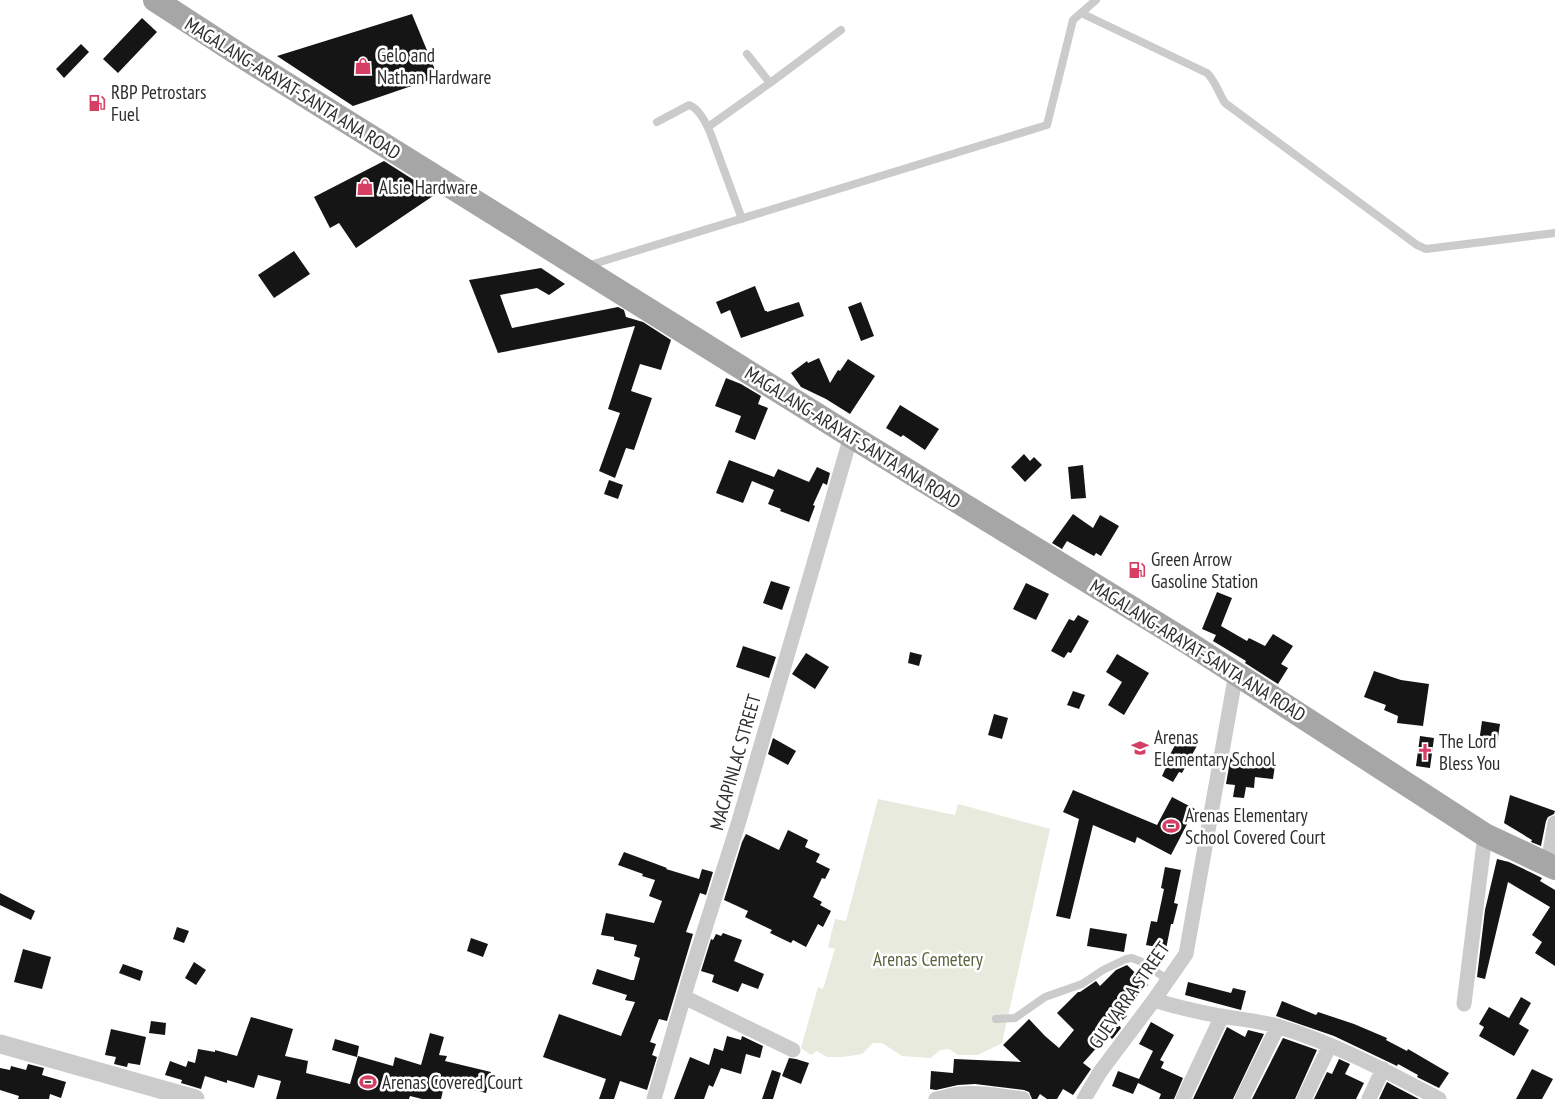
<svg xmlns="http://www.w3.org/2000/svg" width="1555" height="1099" font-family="'PT Sans Narrow',sans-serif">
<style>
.green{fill:#e7eadd}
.building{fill:#151515}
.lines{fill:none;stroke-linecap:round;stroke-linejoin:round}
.service{stroke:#cbcbcb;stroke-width:8}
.minor{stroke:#cbcbcb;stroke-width:15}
.tertiary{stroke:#cbcbcb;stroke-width:19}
.primary{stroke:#a6a6a6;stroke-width:24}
.labels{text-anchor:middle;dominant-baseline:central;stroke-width:5;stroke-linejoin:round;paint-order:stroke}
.poi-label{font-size:19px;fill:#2e2e2e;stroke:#fff;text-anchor:start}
.street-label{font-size:19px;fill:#2e2e2e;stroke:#fff}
.park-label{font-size:19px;fill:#58663f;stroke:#fff}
</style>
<rect width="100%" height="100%" fill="#fff"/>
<path class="green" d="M878,799l77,16 3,-11 92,25 -48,214 -24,12h-20l-9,-6 -9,1 -9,8 -29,-2 -20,-13h-9l-11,11 -19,3h-16l-10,-6 -6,4 -10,-7 17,-61 5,2 12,-40 -7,-2 7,-28 11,2z"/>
<path class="building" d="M412,14l26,63 -85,29 -76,-50z
M142,18l15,14 -39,41 -15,-14z
M81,44l8,8 -25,26 -8,-9z
M384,161l44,28 5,7 -77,52 -17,-25 -9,5 -16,-31z
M294,251l16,23 -36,24 -16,-23z
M541,268l24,16 -16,11 -12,-7 -37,7 12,33 106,-21 6,3 2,7 17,5 28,18 -10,30 -21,-6 -9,27 21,7 -18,52 -8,-2 -11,30 -16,-7 21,-58 -12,-4 27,-83 -137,27 -29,-73z
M755,286l10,25h2v1l32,-10 5,14 -63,22 -11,-28 -9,4 -5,-12z
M861,302l13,34 -13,5 -13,-34z
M819,358l11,25 8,-13 2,1 8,-12 27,17 -25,38 -24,-15 -25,-12 -10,-14 16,-12 1,2z
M726,378l15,6 20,12 -3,8 10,4 -13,32 -20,-8 6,-16 -26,-10z
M900,405l39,24 -14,21 -22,-15 -2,2 -15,-9z
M1024,454l6,7 4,-4 8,8 -17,17 -14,-15z
M729,460l45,17 4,-8 31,13 8,-15 13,6 -3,12 -4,-2 -10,22 2,1 -6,16 -29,-11 1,-2 -13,-5 6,-14 -22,-9 -9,22 -27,-10z
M1083,465l3,33 -15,1 -3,-32z
M609,480l14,5 -5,14 -14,-5z
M1073,514l20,14 7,-13 19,11 -18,30 -5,-3 -2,3 -27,-15 -5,8 -10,-6z
M771,581l19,6 -8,23 -19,-7z
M1026,583l23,11 -13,26 -23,-11z
M1217,592l15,6 -11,28 26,15 2,-3 16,8 8,-12 20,12 -12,18 7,4 -10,16 -33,-21 1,-2 -33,-20 3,-6 -14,-6z
M1078,615l11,6 -18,32 -3,-1 -4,6 -13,-7 18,-32 5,2z
M743,646l33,11 -7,21 -33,-11z
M910,652l12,3 -3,11 -11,-3z
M806,653l23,14 -14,22 -23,-15z
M1117,654l32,19 -25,42 -16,-10 14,-23 -16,-10z
M1374,671l27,9 28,4 -6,42 -26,-3 1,-7 -14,-6 2,-5 -22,-8z
M1073,691l12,4 -6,14 -12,-4z
M994,714l14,4 -6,21 -14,-4z
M1482,721l18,3 -3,20 -18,-2z
M1182,732l17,10 -17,31 -3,-1 -6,10 -11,-6 5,-11 -2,-1z
M1420,736l14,2 -4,30 -14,-2z
M773,738l23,13 -8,14 -20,-11z
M1231,755l27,4v3l17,3 -2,14 -18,-2 -1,11 -8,-1 -2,11 -11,-1 2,-12 -9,-1z
M1073,790l84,35 15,-28 23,12 -24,46 -34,-18 -2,6 -42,-18 -23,94 -14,-3 23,-97 -16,-7z
M1510,795l45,16 -1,3 -6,3 -2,4 -5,25 -10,-4 1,-2 -28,-17z
M788,830l20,10 -3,7 15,7 -4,8 14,7 -5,10 -3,-1 -9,19 9,5 -2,3 11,6 -8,16 -5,-3 -12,23 -13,-7 -2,3 -21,-10 2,-3 -27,-13 3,-6 -24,-11 18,-58 4,-8 33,16z
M624,852l43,16 -1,1 33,10 3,-10 11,3 -7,23 -6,-2 -14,39 7,2 -26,87 -8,-2 -9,23 6,2 -4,11 5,2 -10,33 -27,-9 -6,18h-15l7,-20 -63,-22 16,-43 62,22 14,-34 -10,-2 2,-5 -35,-11 5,-15 34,11h3l6,-22 -6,-2 3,-11 -23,-5v-3l-13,-2 5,-22 48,10 8,-22 -13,-5 6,-16 -13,-4 1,-2 -25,-9z
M1497,859l12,3 21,10 12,6 -2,3 15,9v76l-20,-13 7,-11 -10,-7 18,-28 -42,-25 -23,97 -8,-2 8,-67z
M1165,867l16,3 -7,33 4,1 -5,20h-2l-5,25 -20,-4 5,-24 6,1 7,-33 -3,-1z
M0,893l35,18 -4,9 -31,-15z
M177,927l12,4 -5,12 -11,-4z
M1090,928l37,6 -3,18 -37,-6z
M723,933l19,7 -8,21 30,13 -6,15 -16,-6 -4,9 -26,-10 2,-7 -13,-4 10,-32 2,1 3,-6 5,2z
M471,938l17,6 -5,13 -16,-6z
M23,949l28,8 -9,32 -28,-7z
M194,962l12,8 -10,15 -11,-7z
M123,964l20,7 -3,10 -21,-8z
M1127,965l21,20 -26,26 5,5 -9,8 3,4 -7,9 -2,2 -4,-4 -25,28 8,6 -18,26 -10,-6 -6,10h-10l-7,-5 -3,5h-5l-3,-7 -5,-2 -49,-6 -17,1 -22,5 -6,-1 1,-18 22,2 1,-14 67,3 -18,-17 26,-26 16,17 14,12 15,-18 -17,-17 21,-21h2l16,-11 4,5 16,-16z
M1188,982l43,11 2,-5 13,3 -5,19 -56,-15z
M1521,997l10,6 -12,21 10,6 -15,26 -35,-20 5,-9 -5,-3 10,-17 20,11z
M1282,1001l34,14 2,-3 36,12 33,14 -1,2 21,11 1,-2 41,24 -10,15 -22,-11 1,-2 -20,-11 -1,2 -63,-30 -58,-20z
M251,1017l42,12 -8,27 23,5 -2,12 44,11 8,-28 35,10 2,-9 26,8 9,-32 14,4 -5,18 8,1 -2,5 46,11 -5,21 -41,-11 -4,17h-19l-12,-3 -1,3h-133l5,-18 -23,-6 -4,13 -27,-8v3l-22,-7 -4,13 -20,-6 1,-3 -17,-5 5,-14 16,6 2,-6 7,2 3,-14 17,3v-2l22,6z
M151,1021l15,2 -1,12 -16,-2z
M1151,1022l23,13 -14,25 4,2 -3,6 22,10 -9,21h-15l2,-5 -23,-11 -5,11 -21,-8 6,-15 21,8 14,-28 -14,-7z
M1227,1027l18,10 3,-7 16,4 -31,65h-40z
M111,1029l35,8 -6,28 -12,-2 -1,4 -13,-3 2,-7 -11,-2z
M727,1036l14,4 1,-4 21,10 -3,12 -14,-4 -5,20 -20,-6 -8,19 -4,-2 -5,14h-30l16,-42 19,8 5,-17 9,3z
M1283,1038l34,12 -22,49h-43z
M335,1039l24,7 -2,11 -25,-7z
M789,1058l7,1 13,4 -8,21 -19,-8z
M1339,1059l11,5 -5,10 19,9 -8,16h-42l13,-27 5,2z
M28,1064l16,4 -2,7 24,7 -5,16 -11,-4 -1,5h-31l1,-3 -19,-6v-22l10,2 1,-4 15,4z
M1532,1069l21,10 -11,20h-26z
M772,1070l9,3 -8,26h-11z
M1387,1082l9,5 23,12h-40z"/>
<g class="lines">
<path class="service" d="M1081,13l126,60c9,9 11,19 18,30l192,142 9,4 129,-16
M747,54l23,29
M657,122l32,-17c10,3 17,18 21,27l32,87
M708,127l62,-44 71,-53
M587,266l460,-141 26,-105 23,-20
M996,1019l19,-1 30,-21 37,-13 21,-14 23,-11 6,-1 10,4 26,18"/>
<path class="minor" d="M1548,863l7,-40
M684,997l109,53
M1154,1000c22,7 44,12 66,16 20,3 41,5 60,11 56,17 108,45 159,72
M1464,1004l21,-169
M654,1099l35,-120 50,-158 112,-385
M936,1099c7,-1 15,-4 23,-5 20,-2 44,2 64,5
M1084,1099l16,-27 54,-72 32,-46 50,-281
M1183,1099l39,-83
M1242,1099l36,-73
M1304,1099l26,-54
M1369,1099l14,-30"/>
<path class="tertiary" d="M0,1044l195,55"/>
<path class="primary" d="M155,0l88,57 608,379 336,206 298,193 70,33"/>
</g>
<defs>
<g id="shop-bare" transform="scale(1.35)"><path d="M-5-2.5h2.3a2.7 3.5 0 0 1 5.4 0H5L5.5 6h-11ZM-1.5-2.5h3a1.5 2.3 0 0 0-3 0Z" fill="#d63f64" stroke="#fff" stroke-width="2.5" paint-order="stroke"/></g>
<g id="fuel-bare" transform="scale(1.35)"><path d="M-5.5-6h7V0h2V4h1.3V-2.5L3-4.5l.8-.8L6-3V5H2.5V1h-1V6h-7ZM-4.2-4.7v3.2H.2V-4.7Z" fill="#d63f64" stroke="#fff" stroke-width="2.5" paint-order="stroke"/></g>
<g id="school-bare" transform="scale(1.35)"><path d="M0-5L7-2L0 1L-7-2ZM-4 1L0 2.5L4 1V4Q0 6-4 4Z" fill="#d63f64" stroke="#fff" stroke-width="2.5" paint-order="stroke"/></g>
<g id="church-bare" transform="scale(1.35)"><path d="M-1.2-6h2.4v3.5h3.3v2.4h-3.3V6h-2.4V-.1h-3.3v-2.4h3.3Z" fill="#d63f64" stroke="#fff" stroke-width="2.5" paint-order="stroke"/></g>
<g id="stadium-bare" transform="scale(1.35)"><path d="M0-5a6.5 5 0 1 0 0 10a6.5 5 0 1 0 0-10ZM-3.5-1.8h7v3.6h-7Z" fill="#d63f64" stroke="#fff" stroke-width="2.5" paint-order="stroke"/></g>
</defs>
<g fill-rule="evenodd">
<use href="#shop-bare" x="363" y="66"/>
<use href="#fuel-bare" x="97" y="103"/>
<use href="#shop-bare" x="365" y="187"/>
<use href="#fuel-bare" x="1137" y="570"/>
<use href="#school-bare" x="1140" y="748"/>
<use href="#church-bare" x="1425" y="752"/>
<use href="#stadium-bare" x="1171" y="826"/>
<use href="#stadium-bare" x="368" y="1082"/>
</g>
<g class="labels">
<g class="poi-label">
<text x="377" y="55">Gelo and<tspan x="377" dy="22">Nathan Hardware</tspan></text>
<text x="111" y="92">RBP Petrostars<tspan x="111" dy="22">Fuel</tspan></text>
<text x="379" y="187">Alsie Hardware</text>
<text x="1151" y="559">Green Arrow<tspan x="1151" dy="22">Gasoline Station</tspan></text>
<text x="1154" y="737">Arenas<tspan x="1154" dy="22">Elementary School</tspan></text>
<text x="1439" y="741">The Lord<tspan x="1439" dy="22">Bless You</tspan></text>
<text x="1185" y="815">Arenas Elementary<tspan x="1185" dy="22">School Covered Court</tspan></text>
<text x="382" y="1082">Arenas Covered Court</text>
</g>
<g class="street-label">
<text transform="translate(293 88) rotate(32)">MAGALANG-ARAYAT-SANTA ANA ROAD</text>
<text transform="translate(853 437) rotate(32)">MAGALANG-ARAYAT-SANTA ANA ROAD</text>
<text transform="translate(1198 650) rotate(32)">MAGALANG-ARAYAT-SANTA ANA ROAD</text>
<text transform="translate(735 762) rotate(-74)">MACAPINLAC STREET</text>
<text transform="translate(1129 995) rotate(-55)">GUEVARRA STREET</text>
</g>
<g class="park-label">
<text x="928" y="959">Arenas Cemetery</text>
</g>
</g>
</svg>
